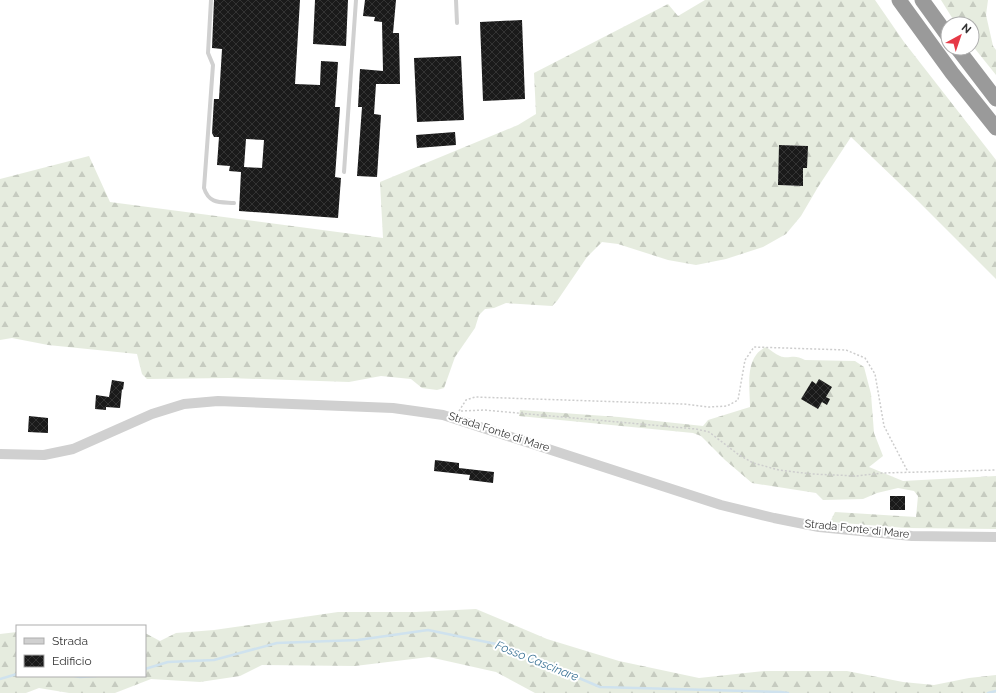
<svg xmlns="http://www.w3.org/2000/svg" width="996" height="693" font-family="Raleway,sans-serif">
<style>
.forest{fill:url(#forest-firs);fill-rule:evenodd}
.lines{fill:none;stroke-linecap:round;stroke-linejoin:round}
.stream{stroke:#cfe2ee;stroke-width:2.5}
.building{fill:url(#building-cross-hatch);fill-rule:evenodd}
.path{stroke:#cdcdcd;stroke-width:1.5;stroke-dasharray:2 2;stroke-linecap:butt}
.service{stroke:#d0d0d0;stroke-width:4}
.tertiary{stroke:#d0d0d0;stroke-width:10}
.motorway{stroke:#9a9a9a;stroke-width:15}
.labels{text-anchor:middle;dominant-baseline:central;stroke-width:4;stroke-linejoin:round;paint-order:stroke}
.street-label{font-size:11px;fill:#333;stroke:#fff}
.water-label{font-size:12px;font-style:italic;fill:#3f7597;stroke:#fff}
</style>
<defs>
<pattern id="forest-firs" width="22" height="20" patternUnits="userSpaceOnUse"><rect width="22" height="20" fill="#e6ecdf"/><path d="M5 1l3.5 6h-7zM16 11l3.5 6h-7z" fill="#c6cbc0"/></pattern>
<pattern id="building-cross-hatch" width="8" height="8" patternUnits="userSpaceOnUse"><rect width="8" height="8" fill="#1a1a1a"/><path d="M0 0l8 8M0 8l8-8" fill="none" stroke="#333"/></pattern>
</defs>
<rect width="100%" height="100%" fill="#fff"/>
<path class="forest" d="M705,0h170l29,42 92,118v119l-78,-78 -67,-64 -33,50 -17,29 -15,18 -23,13 -37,12 -30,6 -28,-5 -50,-16 -16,-2 -15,15 -30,44 -5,5 -46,-3 -12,5 -9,1 -6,6 -4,13 -20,29 -11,31 -7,2 -15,-2 -11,-9 -30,-3 -32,6 -120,-4 -82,1 -5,-5 -5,-20 -89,-9 -36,-7 -12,2v-161l89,-23 21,46 273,36 -3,-56 138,-57 18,-11 -2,-41 134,-69 10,12zM779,145l28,1v22h-4v18l-25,-1v-16h4l-3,-9z
M941,0h47l-2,15 7,31 3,4v25l-24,-30v-21h-16z
M766,347c5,3 9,7 14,9 9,4 13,-3 25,4l50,1 9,6 7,27 3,39 9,23 -14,11 34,14 93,-5v53l-90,-1 -76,-6 5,-10 81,5 2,-21 -4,-5 -16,-3 -21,5 -14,6 -40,1 -7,-7 -64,-10 -27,-23 -24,-24 -8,-3 -174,-17 1,-6 99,7 84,9 5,-6 42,-13c0,-20 -6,-50 16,-60z
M476,609l71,30 72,22 80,17 66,-7h82l56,11 31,3 35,-7 27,-3v18h-461l-39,-21 -67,-15 -74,9 -93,-1 -22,11 -40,6 -49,-3 -36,14h-46l-30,-5 -13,5h-26v-59l17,-2v44h128v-43l15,8 16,-8 38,-3 124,-18h78z"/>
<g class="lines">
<path class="stream" d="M145,669l23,-7 46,-2 63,-17 81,-3 70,-10 73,15 99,42 181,5 7,1
M75,676l5,1 16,-1
M0,679l17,-5
M988,693l8,-2"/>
</g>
<path class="building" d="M214,0h86l-5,84 25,1 1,-24 17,1 -3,45h5l-5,70 6,1 -3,40 -99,-7 2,-39 -12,-1 1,-5 -13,-1 2,-28h-5l-2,-4 2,-34h5l3,-50 -10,-1zM246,139l18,1 -2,28 -18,-1z
M315,0h33l-2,46 -33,-2z
M365,0h31l-3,33h6l1,51h-24l-2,30 7,1 -4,62 -20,-1 5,-69h-4l2,-38 23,2 -1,-49 -8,-1 1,-4 -12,-1z
M522,20l3,79 -42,2 -3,-79z
M461,56l3,64 -47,2 -3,-64z
M455,132l1,13 -39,3 -1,-13z
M779,145l29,1 -1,22h-4v18l-25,-1z
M819,379l13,8 -6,10 4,2 -3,6 -5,-3 -4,7 -17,-10 11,-18 4,3z
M112,380l12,2 -1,8 -1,-1 -2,19 -14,-1v3l-11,-1 1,-14 13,2z
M29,416l19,2v15l-20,-1z
M435,460l24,3v5l35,4 -1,11 -24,-3 1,-5 -36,-4z
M890,496h15v14h-15z"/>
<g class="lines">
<path class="path" d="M459,411l7,-11 9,-3 209,7 25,3 18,-1 11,-6 7,-40 9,-13 92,3 19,8 10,16 9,52 24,46
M461,411l23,-1 212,19 13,3 30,23 14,8 26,7 33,4 45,2 25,-3 114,-3"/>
<path class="service" d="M211,0l-3,53 5,12 -9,123c5,16 16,14 30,15
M456,0l1,23
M344,172l12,-172"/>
<path class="tertiary" d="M0,454l44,1 29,-6 79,-35 32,-10 34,-3 175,7 50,7 278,90 53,13 45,9 93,9 84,1"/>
<path class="motorway" d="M899,0l53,73 44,55
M922,0l26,36
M957,48l39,51"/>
</g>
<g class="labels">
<g class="street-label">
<text transform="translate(499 432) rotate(18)">Strada Fonte di Mare</text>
<text transform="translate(857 529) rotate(6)">Strada Fonte di Mare</text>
</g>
<g class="water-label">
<text transform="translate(537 661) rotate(22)">Fosso Cascinare</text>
</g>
</g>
<rect x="16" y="625" width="130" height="52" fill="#ffffff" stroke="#adadad"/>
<rect x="24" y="638" width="20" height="6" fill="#d0d0d0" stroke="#adadad"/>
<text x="52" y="645" font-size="12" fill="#333333">Strada</text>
<rect x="24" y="655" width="20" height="12" fill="url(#building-cross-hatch)" stroke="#adadad"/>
<text x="52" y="665" font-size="12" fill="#333333">Edificio</text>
<g transform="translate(960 36) rotate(40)"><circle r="19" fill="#ffffff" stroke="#adadad"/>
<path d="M0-3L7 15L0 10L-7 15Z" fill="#e63946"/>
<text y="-6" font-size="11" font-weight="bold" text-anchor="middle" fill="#333333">N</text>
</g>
</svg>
